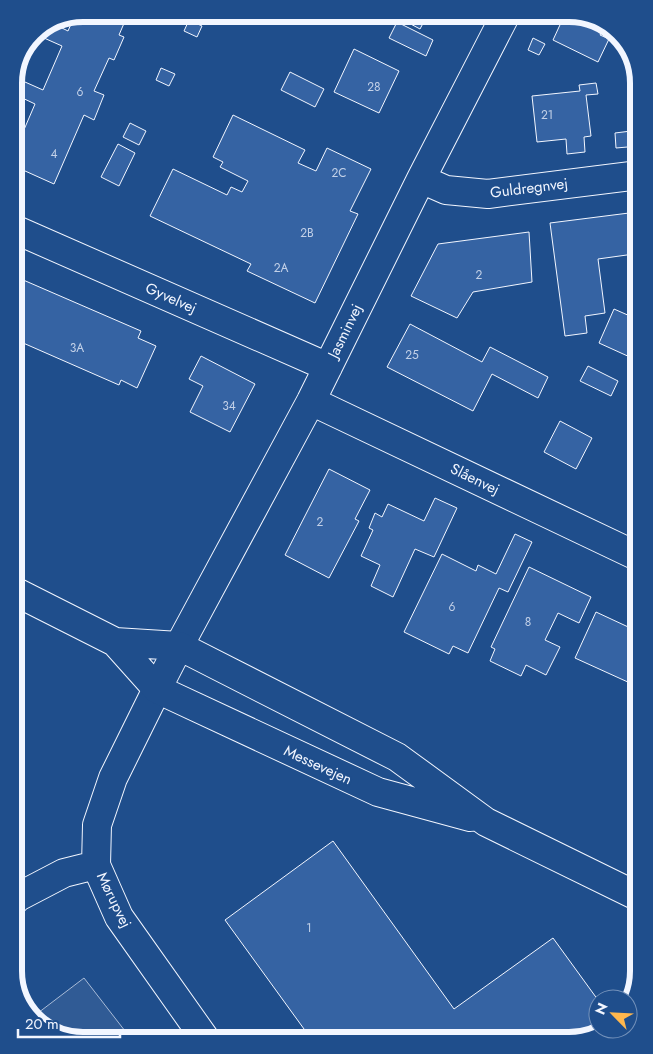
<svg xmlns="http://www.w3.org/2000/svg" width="653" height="1054" font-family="Jost,sans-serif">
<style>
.built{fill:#305b95;stroke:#a8bbd7}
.building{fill:#3563a3;stroke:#f2f6ff}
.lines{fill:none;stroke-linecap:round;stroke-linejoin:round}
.minor-casing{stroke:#f2f6ff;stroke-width:30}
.major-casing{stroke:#f2f6ff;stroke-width:30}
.minor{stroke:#1f4e8c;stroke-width:28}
.major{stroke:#1f4e8c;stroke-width:28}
.labels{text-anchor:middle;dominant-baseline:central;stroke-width:4;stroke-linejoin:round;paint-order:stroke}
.number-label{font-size:12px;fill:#c3d1e8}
.street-label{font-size:15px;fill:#f2f6ff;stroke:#1f4e8c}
.rim{fill:none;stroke:#f2f6ff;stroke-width:6}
</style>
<rect width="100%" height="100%" fill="#1f4e8c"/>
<path class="built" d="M84,978l48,62h-53l-34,-11 -11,-13z"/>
<path class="building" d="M83,14h45l-9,21 5,2 -10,23 -5,-2 -15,33 10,4 -10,25 -10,-5 -30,69 -40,-18v-13l21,-49 -21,-10v-10l2,-6 27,12 19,-44 -27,-12 21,-9 12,6 6,-14z
M392,14h36l-8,15z
M565,14h10l31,11 -6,10 9,4 -11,23 -45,-22z
M189,20l13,6 -5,11 -13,-6z
M397,22l36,18 -7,16 -37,-18z
M533,38l12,6 -6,11 -11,-5z
M354,49l45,22 -20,42 -45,-21z
M161,68l14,6 -6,12 -13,-6z
M290,72l34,17 -9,18 -34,-17z
M596,83l2,11 -12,1 5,41 -7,1 1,15 -18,2 -1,-15 -29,3 -5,-46 48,-5 -1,-6z
M233,115l72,35 -7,13 18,8 11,-23 44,21 -21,42 8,3 -43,89 -68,-32 4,-7 -101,-48 23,-47 54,26 4,-8 11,5 6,-11 -28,-14 3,-5 -10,-5z
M130,123l16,8 -7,14 -16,-8z
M639,130v16l-23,2 -1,-15z
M118,144l17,9 -16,33 -18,-9z
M629,213l5,41 -36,5 7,54 -20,3 2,17 -22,3 -15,-113z
M529,232l3,50 -59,10 -16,26 -46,-22 27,-52z
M14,276l127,55 -3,7 18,8 -19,42 -16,-8 -2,5 -105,-46z
M614,309l25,11v21l-7,17 -33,-15z
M410,324l72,38 8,-15 58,30 -10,21 -46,-24 -19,37 -86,-44z
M201,356l54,28 -25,48 -40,-20 13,-26 -14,-7z
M588,366l30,15 -7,15 -31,-15z
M560,421l32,17 -16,31 -32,-17z
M329,469l41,21 -15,29 4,2 -30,57 -44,-23z
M435,498l22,10 -23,49 -19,-8 -22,48 -22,-11 9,-21 -19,-9 12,-26 -4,-2 6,-15 7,4 6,-13 36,17z
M515,534l17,8 -24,50 -9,-4 -31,65 -15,-7 -4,8 -45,-22 38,-78 34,17 2,-6 18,9z
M529,567l62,30 -12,26 -21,-10 -13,27 15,7 -14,28 -20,-10 -5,11 -31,-15 5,-12 -4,-2z
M596,612l43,20v31l-9,20 -55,-25z
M639,682v25l-9,-4z
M333,841l121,168 99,-71 45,62v29h7l-4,4 -31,7h-258l-87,-120z"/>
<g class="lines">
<g class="minor-casing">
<path id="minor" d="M421,179l25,11 42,4 151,-19
M14,229l314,138
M311,401l328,156
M179,646l132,-245 110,-222 85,-165
M157,689l-44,89 -16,47 -1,40 23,52 87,123
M14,901l4,-4 46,-24 32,-8"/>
</g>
<g class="major-casing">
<path id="major" d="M14,591l101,51 42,47 221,103 92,25
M115,642l64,4 218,111 89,65 153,75
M157,689l22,-43"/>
</g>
<use href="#minor" class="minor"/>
<use href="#major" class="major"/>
</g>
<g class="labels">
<g class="number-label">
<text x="374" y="87">28</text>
<text x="80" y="92">6</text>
<text x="547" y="115">21</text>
<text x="54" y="154">4</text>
<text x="339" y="173">2C</text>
<text x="307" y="233">2B</text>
<text x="281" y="268">2A</text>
<text x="479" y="275">2</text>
<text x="77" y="348">3A</text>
<text x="412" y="355">25</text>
<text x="229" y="406">34</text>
<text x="320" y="522">2</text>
<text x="452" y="607">6</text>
<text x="528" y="622">8</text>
<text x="309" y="928">1</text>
</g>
<g class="street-label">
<text transform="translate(529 188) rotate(-7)">Guldregnvej</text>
<text transform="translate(171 298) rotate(24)">Gyvelvej</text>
<text transform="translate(345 331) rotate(-64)">Jasminvej</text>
<text transform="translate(475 479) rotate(26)">Slåenvej</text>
<text transform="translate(318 765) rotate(25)">Messevejen</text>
<text transform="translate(114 900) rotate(64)">Mørupvej</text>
</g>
</g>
<path d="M0 0H653V1054H0ZM83 22H569A61 61 0 0 1 630 83V971A61 61 0 0 1 569 1032H83A61 61 0 0 1 22 971V83A61 61 0 0 1 83 22Z" fill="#1f4e8c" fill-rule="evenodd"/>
<path class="rim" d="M83 22H569A61 61 0 0 1 630 83V971A61 61 0 0 1 569 1032H83A61 61 0 0 1 22 971V83A61 61 0 0 1 83 22Z"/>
<g transform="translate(613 1014) rotate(294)"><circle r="24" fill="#1f4e8c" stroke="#7391ba"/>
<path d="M0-4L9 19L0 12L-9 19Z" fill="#ffb74d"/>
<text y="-8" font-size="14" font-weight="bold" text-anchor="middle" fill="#f2f6ff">N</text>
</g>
<path d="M18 1029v8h102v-8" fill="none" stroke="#f2f6ff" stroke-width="2.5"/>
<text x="25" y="1029" font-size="15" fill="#f2f6ff" stroke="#1f4e8c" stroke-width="4" paint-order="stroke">20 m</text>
</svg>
